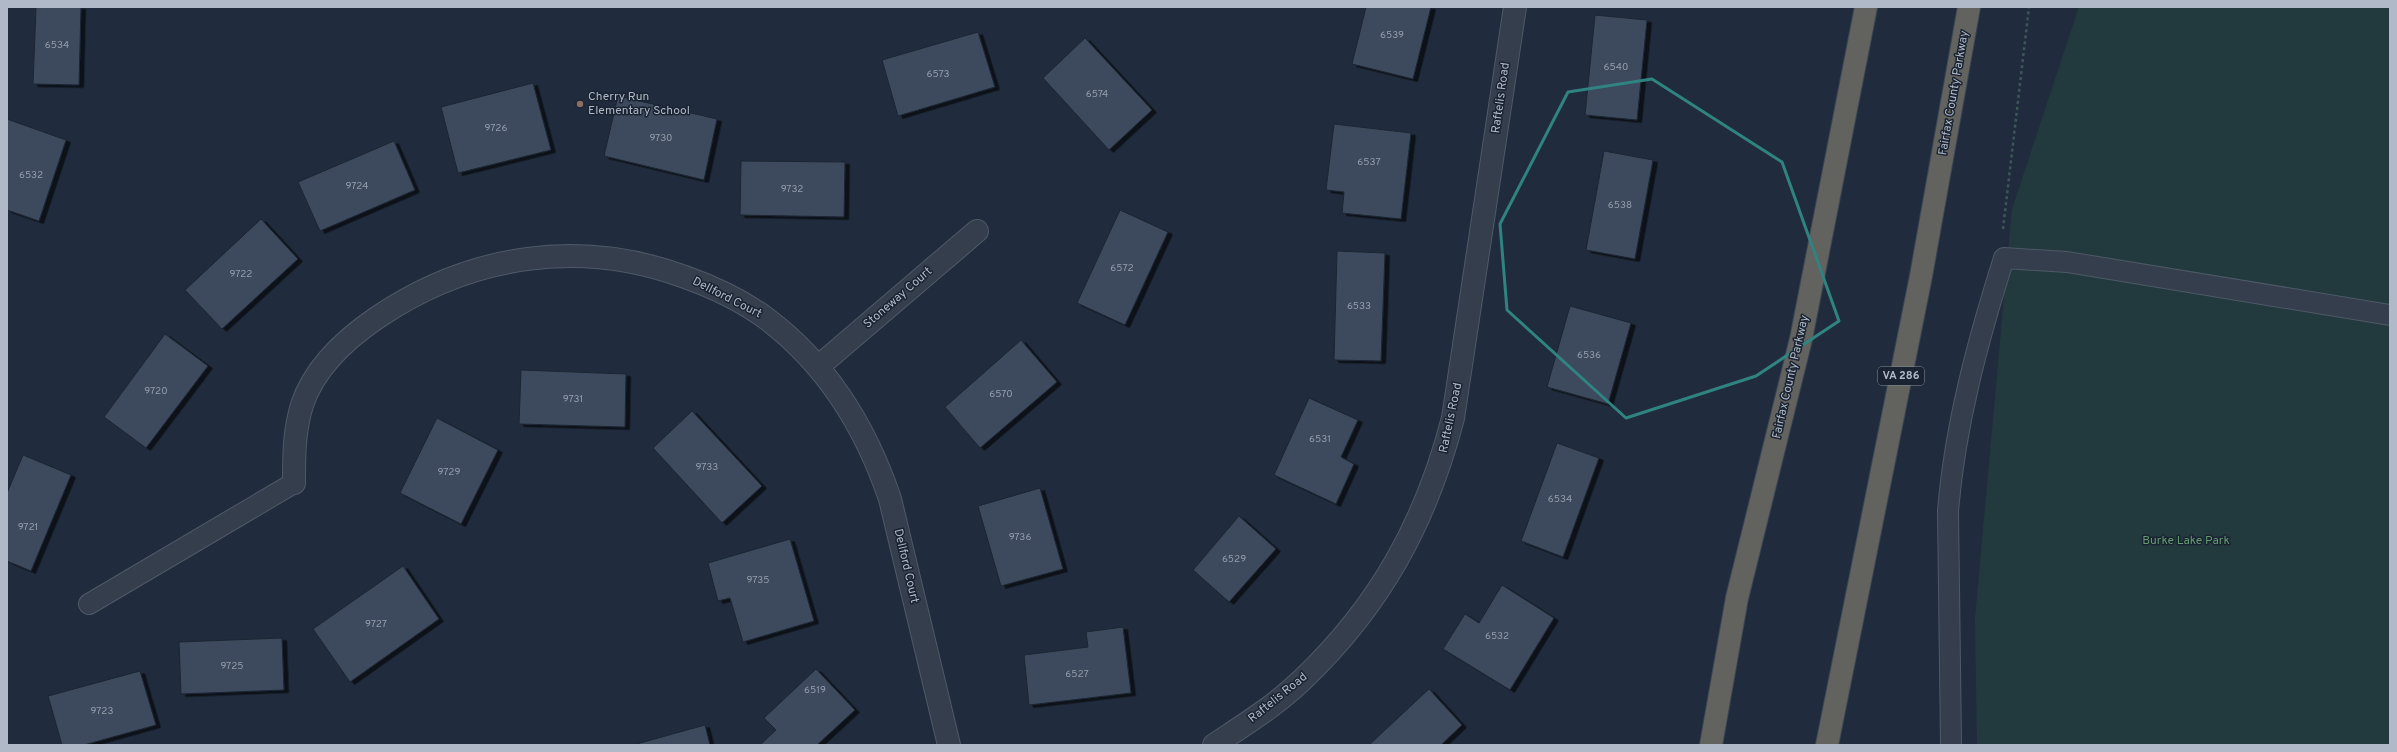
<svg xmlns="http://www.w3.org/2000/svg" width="2397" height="752" font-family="Overpass,sans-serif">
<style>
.green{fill:#223a3e}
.building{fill:#3c4a5c;stroke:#1c2533;filter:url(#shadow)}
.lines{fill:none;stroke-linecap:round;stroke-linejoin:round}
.service-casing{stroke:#4f5967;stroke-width:22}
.minor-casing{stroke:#4f5967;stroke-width:24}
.trunk-casing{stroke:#3c4654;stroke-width:24}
.path{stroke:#3d5658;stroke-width:2.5;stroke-dasharray:3 3;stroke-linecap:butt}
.service{stroke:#343e4d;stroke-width:20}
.minor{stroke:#343e4d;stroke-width:22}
.trunk{stroke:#62625f;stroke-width:22}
.marked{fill:none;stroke:#2f8380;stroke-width:3;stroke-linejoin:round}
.education-dot{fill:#8d6e63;stroke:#1a2331;stroke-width:1.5}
.labels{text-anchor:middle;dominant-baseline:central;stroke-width:3;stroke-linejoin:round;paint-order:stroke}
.number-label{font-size:10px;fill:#929dad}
.shield{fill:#1a2331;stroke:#828c9b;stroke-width:1}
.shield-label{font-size:11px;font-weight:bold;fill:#afb9c8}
.street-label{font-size:12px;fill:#afb9c8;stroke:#1a2331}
.poi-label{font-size:12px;fill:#afb9c8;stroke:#1a2331;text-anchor:start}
.park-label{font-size:12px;fill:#649b71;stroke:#1a2331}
</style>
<defs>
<filter id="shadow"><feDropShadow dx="4.5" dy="2.5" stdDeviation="0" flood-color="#0009"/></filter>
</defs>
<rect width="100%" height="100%" fill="#202c3d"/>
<path class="green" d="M2079,7h311v738h-413l-2,-126 37,-410z"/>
<path class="building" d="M36,7h45l-2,78 -46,-1z
M1366,7h65l-18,72 -61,-15z
M1595,15l52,5 -10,100 -52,-5z
M978,32l17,55 -97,29 -16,-56z
M1085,38l67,72 -43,40 -66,-72z
M533,83l18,67 -93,23 -17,-66z
M618,96l99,23 -13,61 -100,-24z
M7,119l59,21 -27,81 -32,-11z
M1334,124l77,9 -10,86 -59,-6 2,-21 -18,-2z
M394,141l21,49 -95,41 -22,-49z
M1604,151l49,9 -18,99 -49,-9z
M741,161l104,1 -1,55 -104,-2z
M1120,210l48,22 -43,93 -48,-22z
M261,219l37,40 -76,70 -37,-39z
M1337,251l48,2 -4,108 -47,-1z
M1570,306l61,17 -23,81 -61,-17z
M165,334l43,32 -62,82 -42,-31z
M1021,340l36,42 -77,66 -35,-41z
M521,370l105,4 -1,53 -106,-3z
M1309,398l49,22 -17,37 13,7 -18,40 -62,-29z
M692,411l70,75 -40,37 -69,-75z
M437,418l61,32 -37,74 -61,-31z
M1557,443l42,15 -36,99 -42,-16z
M23,455l48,20 -40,96 -24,-10v-68z
M1040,488l23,81 -62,17 -23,-80z
M1239,516l37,33 -47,53 -36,-32z
M790,539l24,82 -71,21 -13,-44 -12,3 -10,-38z
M403,566l36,53 -89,63 -37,-53z
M1502,585l52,33 -44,72 -67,-41 22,-35 14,9z
M1123,627l8,66 -102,12 -5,-50 64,-8 -2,-15z
M282,638l2,52 -103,4 -2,-52z
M816,669l39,41 -38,35h-57l16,-15 -12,-12z
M140,671l16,54 -72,20h-22l-14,-49z
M1429,689l33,36 -21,20h-72z
M705,725l5,20h-77z"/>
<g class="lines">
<g class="service-casing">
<path id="service" d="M89,604l205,-121
M1951,745l-3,-234c7,-86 30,-171 56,-253l63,4 323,53"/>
</g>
<g class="minor-casing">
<path id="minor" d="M819,366l158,-135
M294,483c0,-27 0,-52 8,-78 12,-37 45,-67 76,-88 92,-62 201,-79 307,-40 28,10 58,24 82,42 61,46 99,109 123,180l59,246
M1214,745c30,-20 61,-39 88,-65 78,-74 124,-158 151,-262l62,-411"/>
</g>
<g class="trunk-casing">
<path id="trunk" d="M1711,745l26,-147 64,-259 65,-332
M1827,745l94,-469 48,-269"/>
</g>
<path class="path" d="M2003,229l26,-222"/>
<use href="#service" class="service"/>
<use href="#minor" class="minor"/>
<use href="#trunk" class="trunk"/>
</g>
<path class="marked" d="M1652,79l130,83 57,159 -83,55 -130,42 -119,-108 -7,-86 68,-132z"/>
<circle class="education-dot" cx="580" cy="104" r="4"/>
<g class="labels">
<g class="number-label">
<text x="1392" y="35">6539</text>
<text x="57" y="45">6534</text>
<text x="1616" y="67">6540</text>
<text x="938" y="74">6573</text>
<text x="1097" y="94">6574</text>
<text x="496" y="128">9726</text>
<text x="661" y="138">9730</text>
<text x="1369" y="162">6537</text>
<text x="31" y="175">6532</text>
<text x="357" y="186">9724</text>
<text x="792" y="189">9732</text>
<text x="1620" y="205">6538</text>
<text x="1122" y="268">6572</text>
<text x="241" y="274">9722</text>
<text x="1359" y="306">6533</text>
<text x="1589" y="355">6536</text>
<text x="156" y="391">9720</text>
<text x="1001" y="394">6570</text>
<text x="573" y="399">9731</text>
<text x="1320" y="439">6531</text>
<text x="707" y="467">9733</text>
<text x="449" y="472">9729</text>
<text x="1560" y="499">6534</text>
<text x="28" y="527">9721</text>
<text x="1020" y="537">9736</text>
<text x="1234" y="559">6529</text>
<text x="758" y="580">9735</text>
<text x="376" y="624">9727</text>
<text x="1497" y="636">6532</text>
<text x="232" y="666">9725</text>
<text x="1077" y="674">6527</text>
<text x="815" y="690">6519</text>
<text x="102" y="711">9723</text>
</g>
<rect class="shield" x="1878" y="367" width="46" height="18" rx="3"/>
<g class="shield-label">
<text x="1901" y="376">VA 286</text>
</g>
<g class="street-label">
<text transform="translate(1954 93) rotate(-80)">Fairfax County Parkway</text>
<text transform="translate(1501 98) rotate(-82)">Raftelis Road</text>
<text transform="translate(727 298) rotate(27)">Dellford Court</text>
<text transform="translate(898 298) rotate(-41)">Stoneway Court</text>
<text transform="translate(1791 377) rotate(-77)">Fairfax County Parkway</text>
<text transform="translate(1451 418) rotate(-78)">Raftelis Road</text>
<text transform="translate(906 566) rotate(77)">Dellford Court</text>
<text transform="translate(1278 698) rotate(-39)">Raftelis Road</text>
</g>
<g class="poi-label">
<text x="588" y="97">Cherry Run<tspan x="588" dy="14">Elementary School</tspan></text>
</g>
<g class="park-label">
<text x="2186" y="541">Burke Lake Park</text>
</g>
</g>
<rect width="2397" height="752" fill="none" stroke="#afb9c8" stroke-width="16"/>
</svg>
